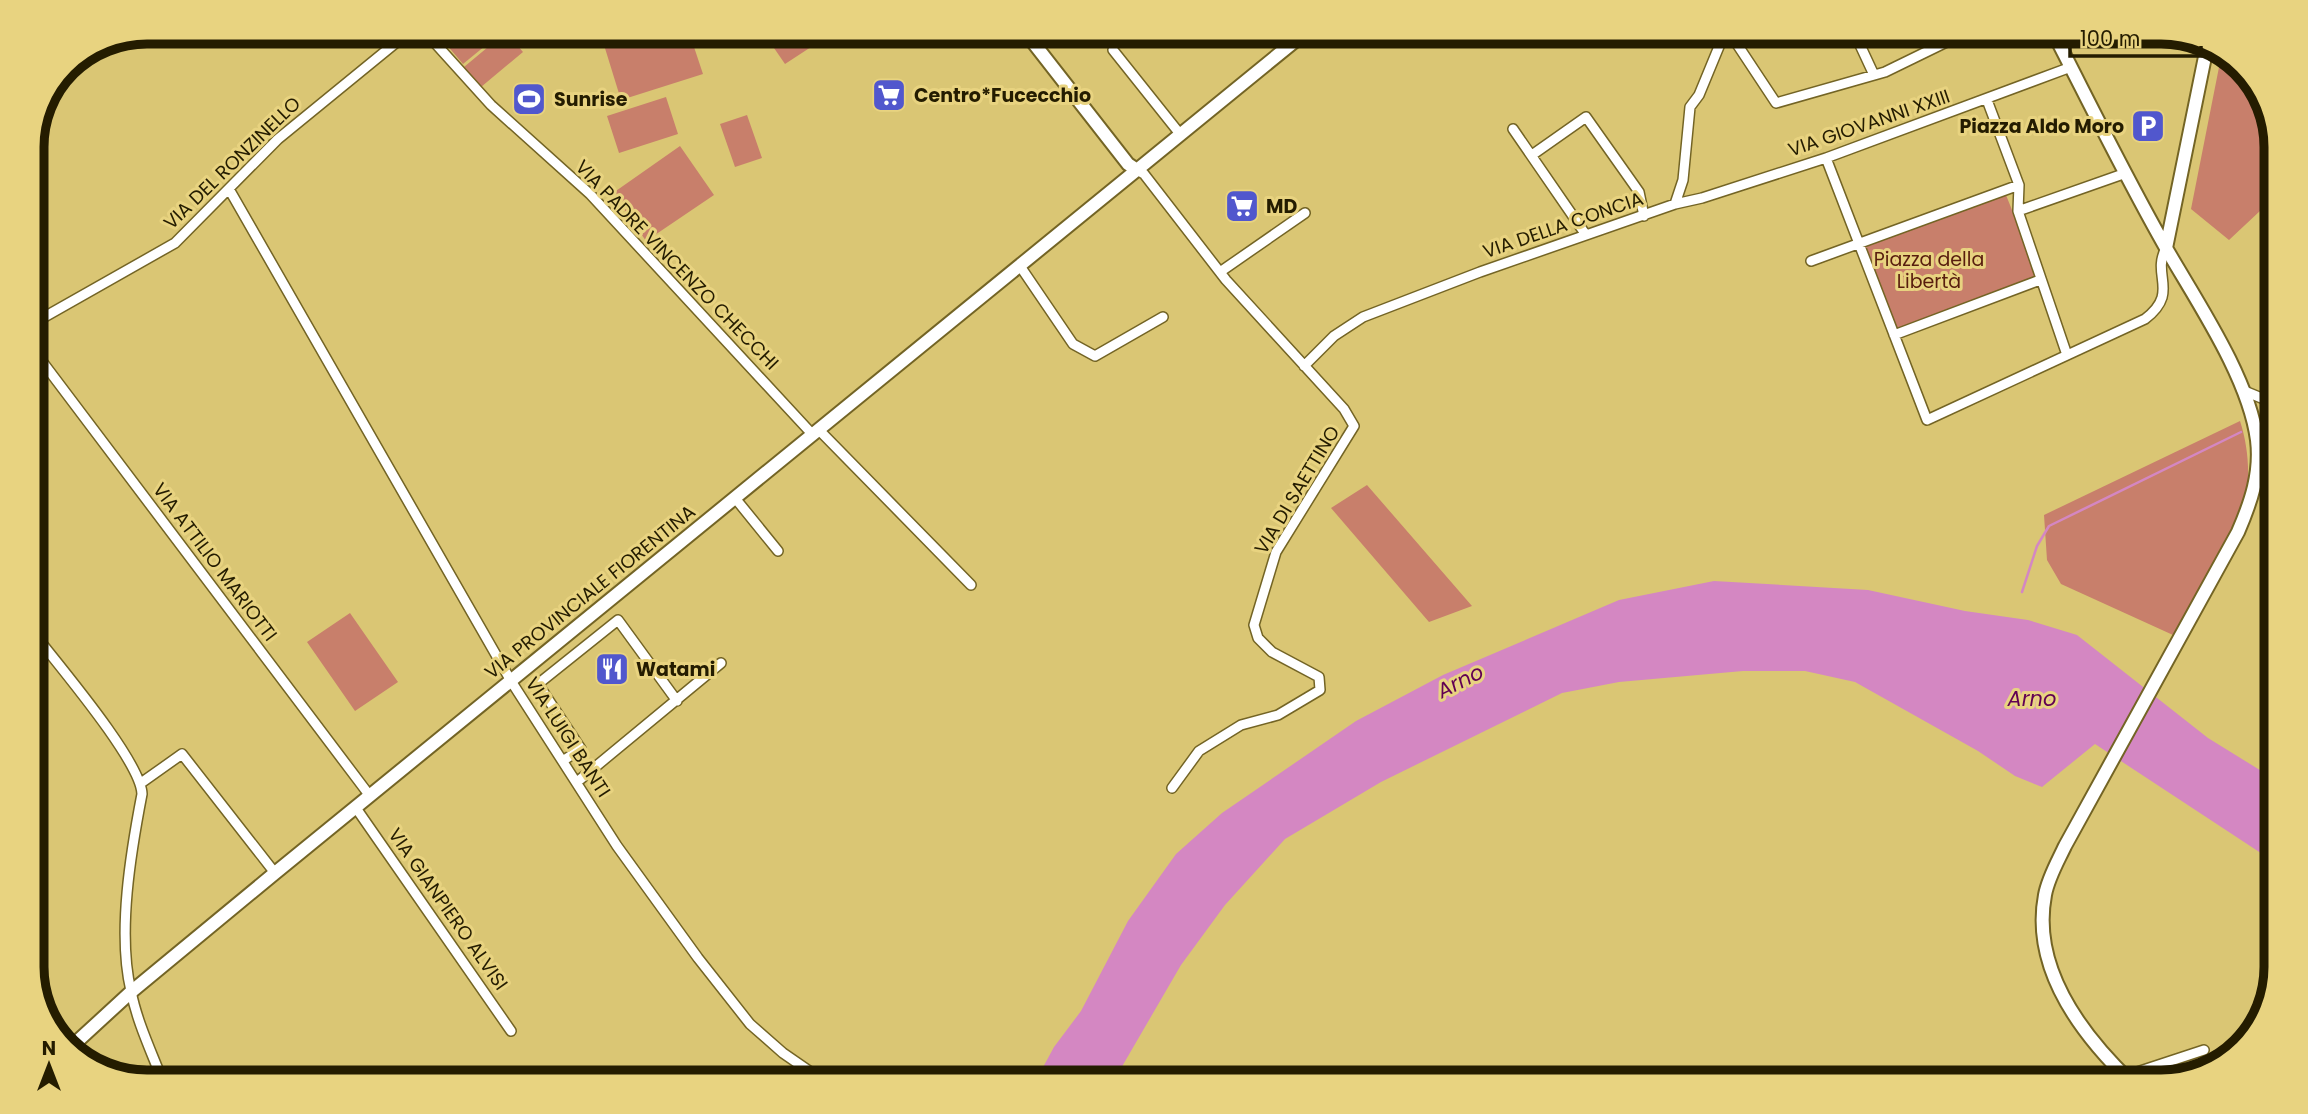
<svg xmlns="http://www.w3.org/2000/svg" width="2308" height="1114" font-family="Poppins,sans-serif">
<style>
.green{fill:#c87f6b}
.water{fill:#d487c2}
.lines{fill:none;stroke-linecap:round;stroke-linejoin:round}
.stream{stroke:#d487c2;stroke-width:2.5}
.street-casing{stroke:#736425;stroke-width:12}
.secondary-casing{stroke:#736425;stroke-width:16}
.street{stroke:#fff;stroke-width:9}
.secondary{stroke:#fff;stroke-width:12}
.labels{text-anchor:middle;dominant-baseline:central;stroke-width:6;stroke-linejoin:round;paint-order:stroke}
.poi-label{font-size:19px;font-weight:bold;fill:#241c00;stroke:#e8d380;text-anchor:start}
.street-label{font-size:19px;fill:#241c00;stroke:#e8d380}
.park-label{font-size:19px;fill:#581d0e;stroke:#e8d380}
.water-label{font-size:21px;font-style:italic;fill:#610053;stroke:#e8d380}
.rim{fill:none;stroke:#241c00;stroke-width:9}
</style>
<rect width="100%" height="100%" fill="#dac674"/>
<path class="green" d="M461,32h41l-39,32 -17,-20z
M506,32l17,20 -42,35 -17,-20z
M600,32h89l14,42 -82,26z
M763,32h71l-49,32z
M2222,52l35,30 19,57v57l-47,44 -38,-31z
M666,97l12,37 -59,19 -12,-37z
M747,115l15,43 -27,9 -15,-43z
M680,146l34,49 -68,46 -33,-48z
M2004,190l36,90 -146,55 -35,-92z
M2240,421c7,21 10,48 7,70 -7,41 -53,107 -74,144l-112,-51 -14,-24 -3,-45z
M1367,485l105,121 -43,16 -98,-114z
M350,613l48,69 -43,29 -48,-69z"/>
<path class="water" d="M1714,581l154,9 97,21 63,9 49,15 131,103 68,42v83l-181,-119 -53,43 -27,-11 -37,-25 -123,-69 -50,-11h-62l-124,11 -57,11 -181,89 -96,57 -60,66 -44,60 -68,117h-78l19,-35 27,-36 47,-90 48,-67 46,-41 134,-92 87,-46 176,-75z"/>
<g class="lines">
<path class="stream" d="M2022,592l15,-46 12,-20 192,-94"/>
<g class="street-casing">
<path id="street" d="M425,32l66,73 99,89 223,241
M1729,32l47,71 109,-31 82,-40
M1854,32l20,43
M1113,50l67,84
M1987,100l32,85 -1,26 49,144
M1513,129l73,106
M1532,155l54,-38 53,75 5,24
M1826,158l101,262 218,-101c35,-27 6,-43 21,-71
M1137,170l7,4 82,106 118,129 10,17 -78,126 -22,73 4,13 14,14 47,25 1,13 -42,25 -37,10 -42,26 -27,37
M229,189l282,492 106,165 81,112 52,66 33,29 42,29
M1675,204l8,-24 7,-73 9,-12 26,-63
M2018,211l108,-38
M1811,261l208,-76
M1020,266l53,78 22,12 68,-39
M1220,272l85,-59
M32,324l143,-81 103,-104 131,-107
M1894,335l146,-55
M32,348l338,448
M1304,366l30,-30 29,-19 117,-45 195,-68 27,-6 124,-40 245,-91
M2242,390l34,14
M819,430l152,155
M735,498l43,53
M32,631c23,30 109,130 110,163 -11,57 -25,139 -11,197 6,31 21,62 32,91
M564,760l17,-11 -43,-65 80,-64 59,81
M577,782l144,-119
M141,783l41,-29 93,119
M356,808l155,223
M42,1006l30,40
M2125,1076l79,-26"/>
</g>
<g class="secondary-casing">
<path id="secondary" d="M1025,32l103,132 9,6
M2053,32c37,72 73,146 113,216 31,54 83,130 91,192 4,33 -6,62 -19,92l-173,314c-7,15 -17,32 -20,49 -14,73 37,140 86,187
M2166,248l42,-206
M70,1048l61,-56 144,-119 1031,-841"/>
</g>
<use href="#street" class="street"/>
<use href="#secondary" class="secondary"/>
</g>
<defs>
<g id="supermarket-square" transform="scale(1.75)"><rect x="-9" y="-9" width="18" height="18" rx="4" fill="#5157cd" stroke="#e8d380"/><path d="M-6-5.5h2.5l.6 2H6L4.5 2H-2.5L-4.4-4H-6ZM-1.5 3.2a1.3 1.3 0 1 0 .1 0ZM3 3.2a1.3 1.3 0 1 0 .1 0Z" fill="#fff"/></g>
<g id="stadium-square" transform="scale(1.75)"><rect x="-9" y="-9" width="18" height="18" rx="4" fill="#5157cd" stroke="#e8d380"/><path d="M0-5a6.5 5 0 1 0 0 10a6.5 5 0 1 0 0-10ZM-3.5-1.8h7v3.6h-7Z" fill="#fff"/></g>
<g id="parking-square" transform="scale(1.75)"><rect x="-9" y="-9" width="18" height="18" rx="4" fill="#5157cd" stroke="#e8d380"/><path d="M-3.5-5.5H1a3.5 3.5 0 0 1 0 7H-1V5.5H-3.5ZM-1-3.4V-.6H.8a1.4 1.4 0 0 0 0-2.8Z" fill="#fff"/></g>
<g id="restaurant-square" transform="scale(1.75)"><rect x="-9" y="-9" width="18" height="18" rx="4" fill="#5157cd" stroke="#e8d380"/><path d="M-5-6h1v4h1v-4h1v4h1v-4h1v5L-1.5 .5V6h-2V.5L-5-1ZM5-6V6H3V1.5H1.5Q1.5-4 5-6Z" fill="#fff"/></g>
</defs>
<g fill-rule="evenodd">
<use href="#supermarket-square" x="889" y="95"/>
<use href="#stadium-square" x="529" y="99"/>
<use href="#parking-square" x="2148" y="126"/>
<use href="#supermarket-square" x="1242" y="206"/>
<use href="#restaurant-square" x="612" y="669"/>
</g>
<g class="labels">
<g class="poi-label">
<text x="914" y="95">Centro*Fucecchio</text>
<text x="554" y="99">Sunrise</text>
<text x="2124" y="126" text-anchor="end">Piazza Aldo Moro</text>
<text x="1266" y="206">MD</text>
<text x="636" y="669">Watami</text>
</g>
<g class="street-label">
<text transform="translate(1869 123) rotate(-19)">VIA GIOVANNI XXIII</text>
<text transform="translate(232 163) rotate(-44)">VIA DEL RONZINELLO</text>
<text transform="translate(1563 225) rotate(-19)">VIA DELLA CONCIA</text>
<text transform="translate(677 265) rotate(46)">VIA PADRE VINCENZO CHECCHI</text>
<text transform="translate(1297 490) rotate(-59)">VIA DI SAETTINO</text>
<text transform="translate(215 562) rotate(53)">VIA ATTILIO MARIOTTI</text>
<text transform="translate(590 592) rotate(-39)">VIA PROVINCIALE FIORENTINA</text>
<text transform="translate(568 737) rotate(57)">VIA LUIGI BANTI</text>
<text transform="translate(448 909) rotate(55)">VIA GIANPIERO ALVISI</text>
</g>
<g class="park-label">
<text x="1929" y="259">Piazza della<tspan x="1929" dy="22">Libertà</tspan></text>
</g>
<g class="water-label">
<text transform="translate(1460 681) rotate(-27)">Arno</text>
<text x="2032" y="698">Arno</text>
</g>
</g>
<path d="M0 0H2308V1114H0ZM147 44H2161A103 103 0 0 1 2264 147V967A103 103 0 0 1 2161 1070H147A103 103 0 0 1 44 967V147A103 103 0 0 1 147 44Z" fill="#e8d380" fill-rule="evenodd"/>
<path class="rim" d="M147 44H2161A103 103 0 0 1 2264 147V967A103 103 0 0 1 2161 1070H147A103 103 0 0 1 44 967V147A103 103 0 0 1 147 44Z"/>
<g transform="translate(49 1065)" stroke="#e8d380" stroke-width="5" paint-order="stroke">
<path d="M0-5L12 26L0 18L-12 26Z" fill="#241c00"/>
<text y="-10" font-size="19" font-weight="bold" text-anchor="middle" fill="#241c00">N</text>
</g>
<path d="M2070 46v10h131v-10" fill="none" stroke="#241c00" stroke-width="3.5"/>
<text x="2080" y="46" font-size="21" fill="#241c00" stroke="#e8d380" stroke-width="5" paint-order="stroke">100 m</text>
</svg>
